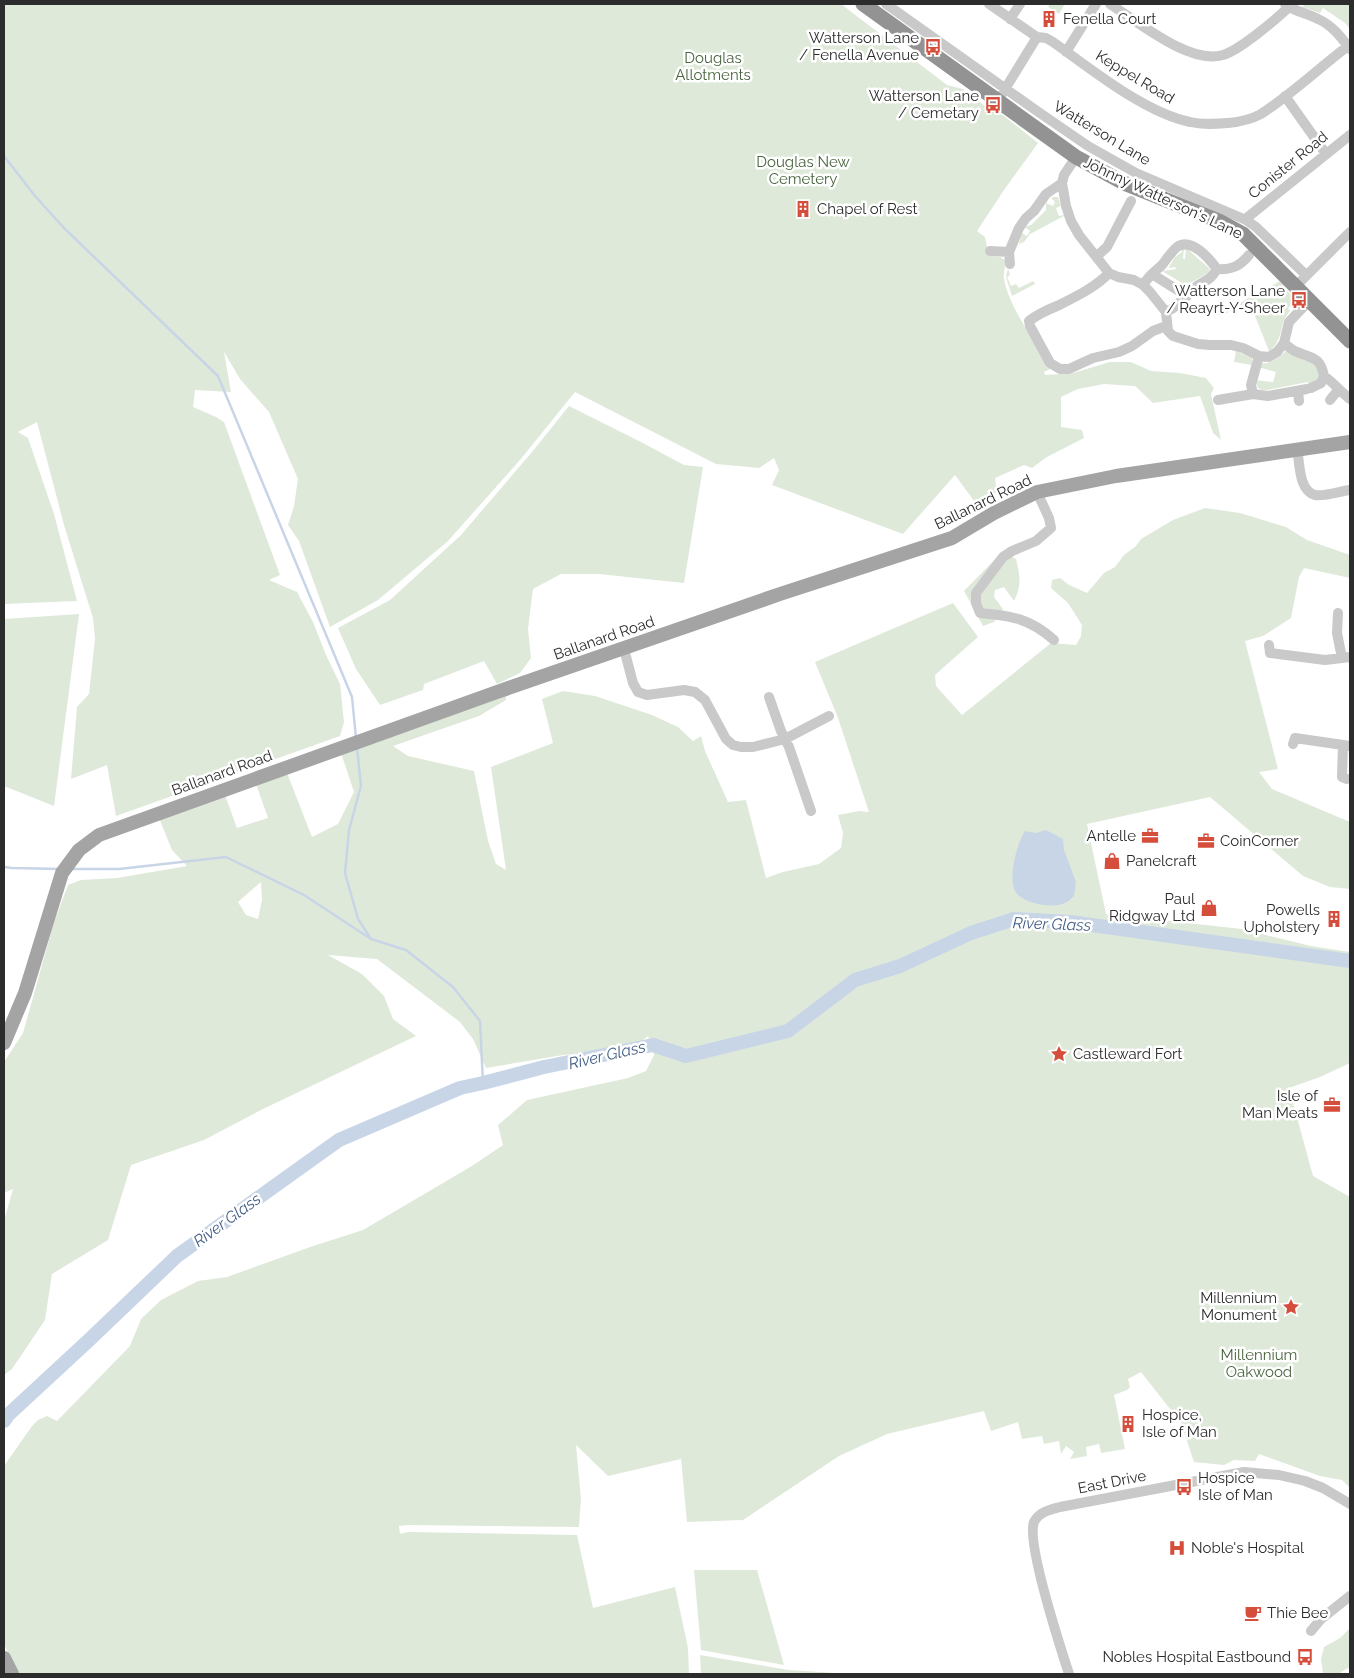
<svg xmlns="http://www.w3.org/2000/svg" width="1354" height="1678" font-family="Raleway,sans-serif">
<style>
.green{fill:#dfe9da;fill-rule:evenodd}
.water{fill:#c8d5e7}
.lines{fill:none;stroke-linecap:round;stroke-linejoin:round}
.stream{stroke:#c8d5e7;stroke-width:2.5}
.river{stroke:#c8d5e7;stroke-width:14}
.minor{stroke:#c9c9c9;stroke-width:10}
.major{stroke:#a4a4a4;stroke-width:14}
.highway{stroke:#939393;stroke-width:15}
.labels{text-anchor:middle;dominant-baseline:central;stroke-width:5;stroke-linejoin:round;paint-order:stroke}
.poi-label{font-size:15px;fill:#2c2c2c;stroke:#fff;text-anchor:start}
.park-label{font-size:15px;fill:#48633e;stroke:#fff}
.street-label{font-size:15px;fill:#2c2c2c;stroke:#fff}
.water-label{font-size:16px;font-style:italic;fill:#425e86;stroke:#fff}
</style>
<rect width="100%" height="100%" fill="#fff"/>
<path class="green" d="M4,4h837l106,81 16,4 27,21 14,6 34,27 -34,47 -27,41 8,6 4,19 11,1 5,3c1,7 -2,13 -1,19 5,28 32,65 48,89l-8,4 1,3 28,-2 37,-11h21l20,9 29,2 26,5 8,10 -3,6 10,46 -8,-7 -13,-37 -47,7 -18,-17 -31,-2 -26,5 -17,8v30l21,3 2,8 -37,19 -15,11 -8,-3 -29,13 2,14 -20,13 -22,-30 -52,59 -131,-49 7,-15 -5,-12 -15,10 -43,-4 -141,-72 -55,68 -72,81 -70,59 -48,27 -31,-86 -11,-16 6,-19 4,-27 -29,-67 -29,-33 -16,-27 7,40 -36,-2 -2,17 23,10 8,5 56,153 -11,5 28,12 16,30 13,33 14,29 4,38 -4,14 -224,80 -9,-51 -36,14 6,-72 12,-13 6,-55 -2,-21 -29,-93 -27,-103 -19,10 10,6 26,76 23,87 -73,3z
M1050,4h15l-6,10 -11,-7z
M1305,4h45v25l-5,-6 -22,-15 -3,5 -18,-6z
M1053,197h5l3,9 -5,2 3,8 5,-1v1l-34,18 -6,8 -5,2 3,-11 5,3 3,-5 -5,-4 6,-2 15,-15v-7l7,3 2,-4 -4,-4z
M1182,248h2l-1,11h2l1,-11 23,20 1,4 -20,11 -1,4 -4,3 -6,-2 3,-5 -20,-12 14,-2 -1,-2 -5,1 -1,-1 6,-10 7,-5z
M1008,268l2,7 -3,2 4,9 5,-2 3,4 14,-7 2,3 -23,12 -6,-19z
M1280,281l16,20 -8,7 2,3c-12,13 -5,25 -19,39l-2,1 -20,-50 -22,12 -10,2z
M1287,350c9,9 22,10 33,18l-1,12 -11,6v-4l-41,8h-5l-4,-2 -3,-8 18,2 3,-10 -18,-5 2,-4c11,2 19,-6 27,-13z
M1236,351l16,7v7l-18,-3z
M569,406l72,36 43,23 19,2 -19,116 -85,-9h-38l-28,15 -5,40 3,29 -11,15 -23,11 -13,-23 -60,23 -1,6 -43,15 -24,-36 -18,-41 52,-28 71,-65 71,-83z
M1205,508l35,5 46,14 21,13 43,15v23l-46,-10 -5,9 -8,41 -28,18 -18,5 33,128 -19,3 13,17 78,33v67l-20,-2 -27,-11 -93,-79 -123,27 19,90 136,15 69,17 39,6v111l-30,14 -31,11 24,88 37,21v291l-8,-8 -22,-4 -61,-22 -4,7 -21,-1 -10,5 -30,-3 -13,-39 -40,-51 -13,7 2,8 -3,3 -13,5 11,54 -24,4 -2,-9 -13,3 1,9 -17,3 4,-7 -8,-6 -5,8 -2,-13 -15,3 -2,-8 -20,3 -4,-17 -27,9 -7,-20 -97,23 -48,22 -96,64 -56,2 -6,-63 -73,17 -32,-31 5,54 -2,28 -171,-2 -9,1 1,8 8,-2 169,3 16,73 82,-21 13,61 1,26h-671l-14,-30v-178l28,-40 6,-6 9,-4 10,5 73,-75 11,-27 20,-19 37,-19 29,-4 86,-31 50,-16 109,-64 31,-21 -5,-20 29,-25 101,-22 18,-7 8,-16 -6,-19 -6,5 -61,12 -18,2 -77,13 -13,-29 -13,-17 -83,-63 -49,-4 34,19 22,22 9,23 23,17 -153,73 -59,31 -73,25 -23,75 -56,34 -7,46 -33,49 -8,6v-154l9,-32 -9,4v-131l19,-29 31,-111 14,-37 13,-5 36,-2 70,-12 -15,-16 -13,-32 66,-23 12,33 31,-10 -12,-34 31,-11 25,64 26,-13 16,-32 -13,-39 165,-58v5l-27,16 -86,30 15,10 66,15 14,70 8,23 10,6 -15,-103 62,-24 -11,-44 21,-8 32,5 57,19 26,12 15,14 8,-5 4,15 23,51 18,-2 20,78 17,-6 36,-8 22,-16 2,-15 -5,-18 21,-4 10,1 -31,-94 -23,-56 138,-59 25,34 -43,38 1,11 26,29 89,-72 25,2 5,-9 1,-11 -14,-22 -17,-15 1,-8 8,-2 9,7 18,8 17,-20 11,-6 9,-12 12,-9 5,-7 32,-19zM261,882l1,18 -4,19 -12,-4 -8,-13z
M1003,551l13,8c4,17 6,26 -2,42l-10,-14 -9,3 -1,7 9,12 -9,13 -11,4 -19,-35z
M79,614l-25,192 -50,-20v-167z
M694,1570h63l27,95 -83,-15z
M1350,1628v39l-9,5 -1,2h-17l-2,-15 3,-12 16,-9z
M700,1655l89,15 63,4h-151z"/>
<path class="water" d="M1046,830l17,9 1,11 12,32 -2,14c-2,2 -6,6 -9,7 -13,6 -43,1 -50,-12 -7,-14 2,-48 10,-60l11,2z"/>
<g class="lines">
<path class="stream" d="M4,156l31,40 29,32 154,148 134,321 4,41
M357,748l4,38 -12,44 -4,43 13,46 13,20
M4,867l8,1 48,1
M70,869h49l107,-12 78,38 67,44 35,11 47,37 27,34 3,62"/>
<path class="river" d="M4,1421l4,-6 80,-74 89,-85 162,-116 121,-52 23,-5 61,-16 109,-22 33,11 102,-25 67,-51 45,-14 71,-33 43,-14 56,3 280,39"/>
<path class="minor" d="M886,4l151,107 51,35 48,27 110,47 10,7 50,48
M989,4l48,33 9,1 7,4c38,27 92,71 137,80 13,3 25,2 38,1 11,-1 24,-4 33,-9 31,-20 58,-46 87,-68
M1110,4c28,18 80,61 113,51 17,-5 52,-35 66,-48
M1285,4c10,8 22,9 33,15 14,6 23,18 32,30
M1010,19l10,-15
M1066,52l30,-48
M1002,94l35,-57
M1285,96l41,58
M1076,157l-12,18 -2,8 4,23 5,15 8,14 30,38 9,4 16,3 9,5 7,7 16,20 2,19 5,5 25,8 12,1h21l12,3 16,8 10,1 8,-5 7,-9 5,-21 21,-22
M1246,220l2,-3 102,-82
M990,251l19,1 10,-24 7,-10 8,-7 12,-17 16,-11
M1009,252l1,12
M1097,256l10,-9 24,-46
M1217,269c15,1 23,-3 32,-14
M1109,273c-13,14 -34,24 -52,33 -10,4 -19,8 -28,15l1,5 20,37 10,6h9l24,-11 26,-6 13,-6 21,-15 13,-5
M1152,274l35,22
M1143,285c3,-4 6,-9 10,-12 3,-3 6,-5 9,-8 4,-5 9,-13 15,-18 14,-10 32,11 40,22 -8,14 -13,10 -24,20 -11,9 -13,17 -27,23
M1296,286l54,-54
M1284,343c4,3 8,7 13,9 17,7 23,5 27,24 10,7 17,16 26,23
M1259,356l-8,29 2,9 15,2 39,-7
M1311,388l10,-5 3,-7
M1298,391l1,10
M1218,400l35,-6
M1330,400l8,-10
M1297,449c3,13 1,41 18,46 10,2 25,-4 35,-5
M1037,492l12,26 2,10 -15,13 -24,10 -9,6 -27,36v10l4,10c32,3 49,5 74,27
M1338,613l-1,20 5,25
M1269,645l1,8 55,7 25,-3
M624,649l9,34 5,9 9,3 37,-5 11,2 10,8 21,39 7,6 8,2h12l32,-8 44,-23
M769,697l12,34 8,16 22,64
M1293,744l2,-6 55,8
M1343,745l-1,32 5,2
M1311,1631l10,-12 29,-23
M1069,1674c-8,-25 -43,-131 -35,-152 5,-10 15,-12 26,-15l184,-35 35,3 26,6 18,7 27,16"/>
<path class="major" d="M4,1043l21,-50 37,-120 17,-23 20,-15 398,-143 283,-98 172,-56 42,-25 43,-21 79,-16 234,-34
M4,1658l8,16"/>
<path class="highway" d="M863,4l213,153 48,26 97,39 22,12 107,107"/>
</g>
<defs>
<g id="building-bare" transform="scale(1.35)"><path d="M-4-6H4V6H1V3H-1V6H-4ZM-2.5-4.3h1.7v1.8h-1.7ZM.8-4.3h1.7v1.8H.8ZM-2.5-1h1.7V.8h-1.7ZM.8-1h1.7V.8H.8Z" fill="#d54e3c" stroke="#fff" stroke-width="2.5" paint-order="stroke"/></g>
<g id="bus-bare" transform="scale(1.35)"><path d="M-5-6H5V4H4V6H2V4H-2V6H-4V4H-5ZM-3.5-4V0h7V-4ZM-3.5 1.2v1.5H-2V1.2ZM2 1.2v1.5H3.5V1.2Z" fill="#d54e3c" stroke="#fff" stroke-width="2.5" paint-order="stroke"/></g>
<g id="office-bare" transform="scale(1.35)"><path d="M-6-3h4V-5.5h4V-3h4V5H-6ZM-1-4.5V-3h2v-1.5ZM-6 0V1H6V0Z" fill="#d54e3c" stroke="#fff" stroke-width="2.5" paint-order="stroke"/></g>
<g id="shop-bare" transform="scale(1.35)"><path d="M-5-2.5h2.3a2.7 3.5 0 0 1 5.4 0H5L5.5 6h-11ZM-1.5-2.5h3a1.5 2.3 0 0 0-3 0Z" fill="#d54e3c" stroke="#fff" stroke-width="2.5" paint-order="stroke"/></g>
<g id="sight-bare" transform="scale(1.35)"><path d="M0-6L1.8-2.2L6-1.7L2.9 1.2L3.7 5.4L0 3.3L-3.7 5.4L-2.9 1.2L-6-1.7L-1.8-2.2Z" fill="#d54e3c" stroke="#fff" stroke-width="2.5" paint-order="stroke"/></g>
<g id="hospital-bare" transform="scale(1.35)"><path d="M-5-5h3v3.5h4V-5h3V5h-3V1.5h-4V5h-3Z" fill="#d54e3c" stroke="#fff" stroke-width="2.5" paint-order="stroke"/></g>
<g id="cafe-bare" transform="scale(1.35)"><path d="M-5.5-4.5H6V0H3Q3 3.5 0 3.5H-2.5Q-5.5 3.5-5.5 0ZM3-3.2v2h1.7v-2ZM-6 4.5H4V6H-6Z" fill="#d54e3c" stroke="#fff" stroke-width="2.5" paint-order="stroke"/></g>
</defs>
<g fill-rule="evenodd">
<use href="#building-bare" x="1049" y="19"/>
<use href="#bus-bare" x="933" y="47"/>
<use href="#bus-bare" x="993" y="105"/>
<use href="#building-bare" x="803" y="209"/>
<use href="#bus-bare" x="1299" y="300"/>
<use href="#office-bare" x="1150" y="836"/>
<use href="#office-bare" x="1206" y="841"/>
<use href="#shop-bare" x="1112" y="861"/>
<use href="#shop-bare" x="1209" y="908"/>
<use href="#building-bare" x="1334" y="919"/>
<use href="#sight-bare" x="1059" y="1054"/>
<use href="#office-bare" x="1332" y="1105"/>
<use href="#sight-bare" x="1291" y="1307"/>
<use href="#building-bare" x="1128" y="1424"/>
<use href="#bus-bare" x="1184" y="1487"/>
<use href="#hospital-bare" x="1177" y="1548"/>
<use href="#cafe-bare" x="1253" y="1613"/>
<use href="#bus-bare" x="1305" y="1657"/>
</g>
<g class="labels">
<g class="poi-label">
<text x="1063" y="19">Fenella Court</text>
<text x="919" y="38" text-anchor="end">Watterson Lane<tspan x="919" dy="17">/ Fenella Avenue</tspan></text>
<text x="979" y="96" text-anchor="end">Watterson Lane<tspan x="979" dy="17">/ Cemetary</tspan></text>
<text x="817" y="209">Chapel of Rest</text>
<text x="1285" y="291" text-anchor="end">Watterson Lane<tspan x="1285" dy="17">/ Reayrt-Y-Sheer</tspan></text>
<text x="1136" y="836" text-anchor="end">Antelle</text>
<text x="1220" y="841">CoinCorner</text>
<text x="1126" y="861">Panelcraft</text>
<text x="1195" y="899" text-anchor="end">Paul<tspan x="1195" dy="17">Ridgway Ltd</tspan></text>
<text x="1320" y="910" text-anchor="end">Powells<tspan x="1320" dy="17">Upholstery</tspan></text>
<text x="1073" y="1054">Castleward Fort</text>
<text x="1318" y="1096" text-anchor="end">Isle of<tspan x="1318" dy="17">Man Meats</tspan></text>
<text x="1277" y="1298" text-anchor="end">Millennium<tspan x="1277" dy="17">Monument</tspan></text>
<text x="1142" y="1415">Hospice,<tspan x="1142" dy="17">Isle of Man</tspan></text>
<text x="1198" y="1478">Hospice<tspan x="1198" dy="17">Isle of Man</tspan></text>
<text x="1191" y="1548">Noble's Hospital</text>
<text x="1267" y="1613">Thie Bee</text>
<text x="1291" y="1657" text-anchor="end">Nobles Hospital Eastbound</text>
</g>
<g class="park-label">
<text x="713" y="58">Douglas<tspan x="713" dy="17">Allotments</tspan></text>
<text x="803" y="162">Douglas New<tspan x="803" dy="17">Cemetery</tspan></text>
<text x="1259" y="1355">Millennium<tspan x="1259" dy="17">Oakwood</tspan></text>
</g>
<g class="street-label">
<text transform="translate(1135 77) rotate(31)">Keppel Road</text>
<text transform="translate(1102 133) rotate(31)">Watterson Lane</text>
<text transform="translate(1288 165) rotate(-39)">Conister Road</text>
<text transform="translate(1163 198) rotate(25)">Johnny Watterson's Lane</text>
<text transform="translate(983 502) rotate(-26)">Ballanard Road</text>
<text transform="translate(604 638) rotate(-19)">Ballanard Road</text>
<text transform="translate(222 773) rotate(-20)">Ballanard Road</text>
<text transform="translate(1112 1482) rotate(-11)">East Drive</text>
</g>
<g class="water-label">
<text transform="translate(1052 924) rotate(2)">River Glass</text>
<text transform="translate(607 1055) rotate(-13)">River Glass</text>
<text transform="translate(227 1220) rotate(-36)">River Glass</text>
</g>
</g>
<rect width="1354" height="1678" fill="none" stroke="#2c2c2c" stroke-width="10"/>
</svg>
